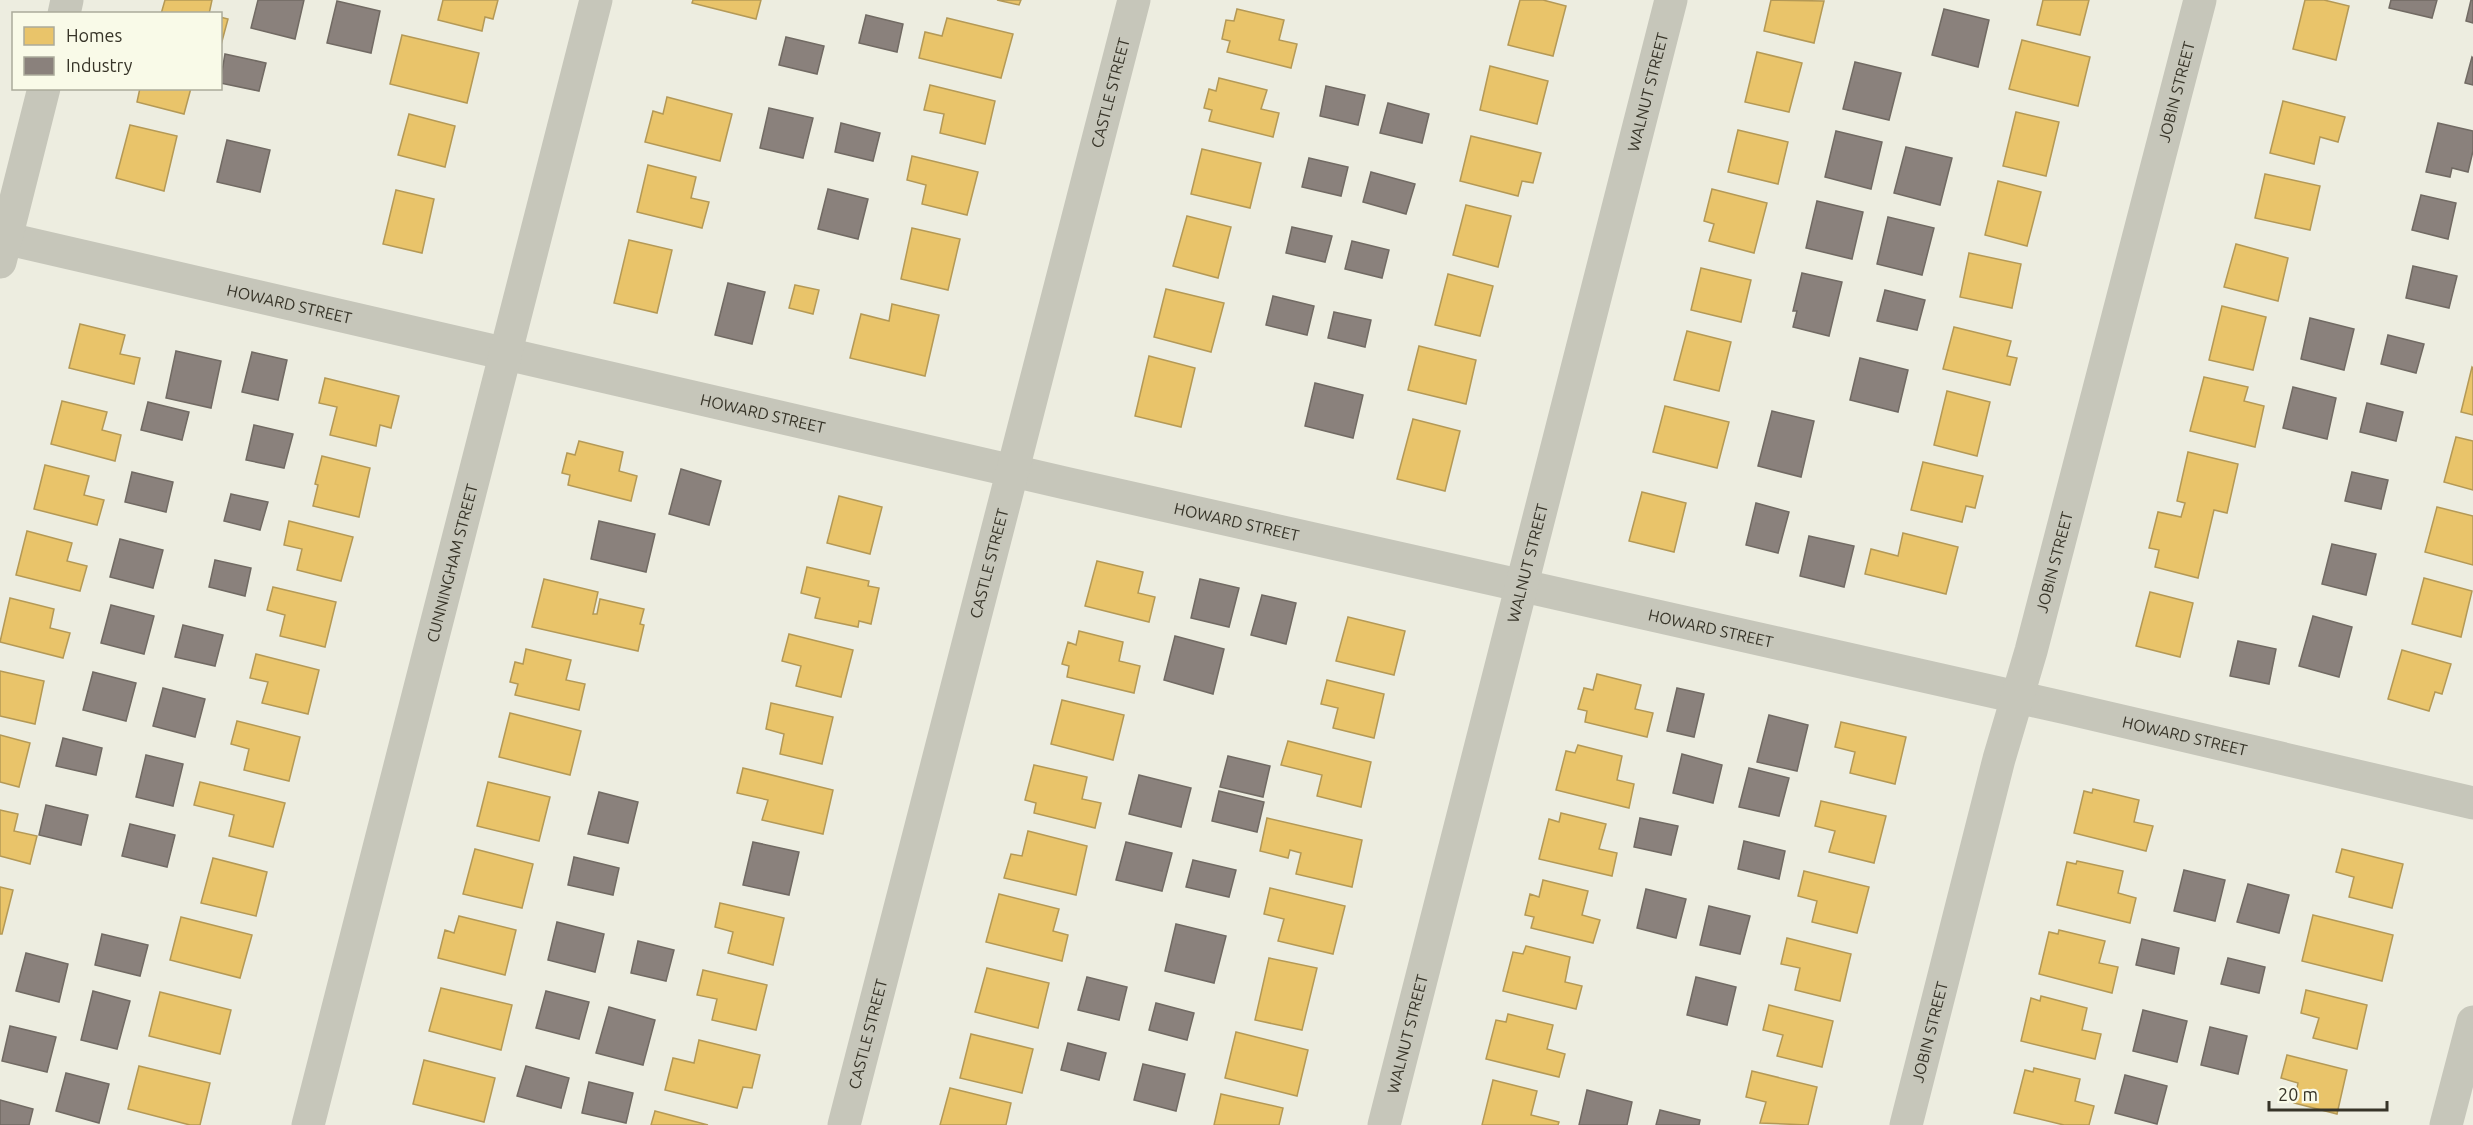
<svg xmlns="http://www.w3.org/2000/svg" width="2473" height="1125" font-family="Ubuntu,sans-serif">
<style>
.homes{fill:#e9c46a;stroke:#b49956;stroke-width:1.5}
.industry{fill:#8a817c;stroke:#716a63;stroke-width:1.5}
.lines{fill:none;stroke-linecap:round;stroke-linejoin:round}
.minor{stroke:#c6c6ba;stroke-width:33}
.labels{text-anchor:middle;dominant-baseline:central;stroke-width:6;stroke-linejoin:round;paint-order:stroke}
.street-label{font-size:16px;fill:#373428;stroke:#f9fae8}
</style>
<rect width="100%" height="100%" fill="#edede0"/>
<path class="homes" d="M165,0h47l-3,14h-48z
M443,0h55l-5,19 -8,-2 -3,14 -44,-11z
M693,0h68l-5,19 -64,-16z
M997,0h24l-2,5z
M1520,0h23l23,6 -13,50 -45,-11z
M1771,0l53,1 -10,42 -50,-12z
M2043,0h46l-9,35 -43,-10z
M2305,0h19l25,6 -13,54 -43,-11z
M1237,9l47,11 -5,20 18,4 -6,24 -64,-16 3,-11 -8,-2 4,-19 8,1z
M220,17l8,2 -7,26h-1z
M947,18l66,16 -12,44 -82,-20 6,-26 17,4z
M402,35l77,18 -12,50 -77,-19z
M2022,40l68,17 -12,49 -69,-17z
M1757,52l45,11 -13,49 -44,-10z
M1490,66l58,15 -11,43 -57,-14z
M1219,78l48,12 -6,19 18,4 -6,24 -64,-16 3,-11 -8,-2 5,-19 7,2z
M930,85l65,16 -10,43 -45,-11 4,-19 -20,-4z
M140,88h51l-7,26 -47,-12z
M667,97l65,17 -12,47 -75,-19 8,-31 10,3z
M2283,101l62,16 -7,25 -18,-5 -6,27 -44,-11z
M2016,112l43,10 -13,54 -43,-10z
M409,114l46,12 -10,41 -47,-12z
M130,125l47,11 -13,55 -48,-13z
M1738,130l50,12 -10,42 -50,-12z
M1471,136l70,17 -8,30 -11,-2 -4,15 -58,-15z
M1202,149l59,14 -11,45 -59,-14z
M912,156l66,16 -11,43 -45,-11 4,-19 -19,-5z
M648,165l48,12 -5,21 18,4 -7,26 -65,-16z
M2265,174l55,12 -10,44 -55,-12z
M1998,181l43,11 -14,54 -42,-11z
M1712,189l55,14 -13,50 -45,-12 5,-17 -10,-3z
M396,190l38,9 -12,54 -39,-9z
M1466,205l45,11 -13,51 -45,-12z
M1187,216l44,11 -13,51 -45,-12z
M912,228l48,11 -12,51 -47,-11z
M629,240l43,10 -15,63 -43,-10z
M2236,244l52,14 -10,43 -54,-14z
M1969,253l52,11 -9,44 -52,-11z
M1701,268l50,12 -10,42 -50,-12z
M1448,274l45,12 -13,50 -45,-11z
M795,285l24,5 -6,24 -24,-6z
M1166,289l58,14 -13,49 -57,-15z
M892,304l47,11 -14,61 -75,-18 11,-44 28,7z
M2222,306l44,11 -13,53 -44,-10z
M80,324l45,11 -5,19 20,4 -6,26 -65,-16z
M1954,327l57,14 -4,15 10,2 -7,27 -67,-16z
M1687,331l44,11 -12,49 -45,-11z
M1419,346l57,14 -10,44 -58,-14z
M1149,356l46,12 -14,59 -46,-11z
M2472,367l1,1v47l-12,-3z
M2204,377l44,10 -4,14 20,5 -9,41 -65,-16z
M325,378l74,18 -8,32 -11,-3 -4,21 -46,-11 7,-28 -18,-4z
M1947,391l43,11 -13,54 -43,-11z
M62,401l45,11 -5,18 19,5 -6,26 -64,-17z
M1665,406l64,16 -12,46 -64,-16z
M1413,419l47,12 -15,60 -48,-12z
M2456,437l17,4v49l-29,-8z
M579,441l44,11 -4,19 18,5 -6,25 -63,-16 2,-10 -8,-2 5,-20 8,2z
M2188,452l50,12 -11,49 -13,-3 -16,68 -43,-11 4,-17 -10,-2 9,-36 23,5 4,-14 -8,-2z
M322,456l48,12 -11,49 -46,-11 5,-21 -3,-1z
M1923,462l60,14 -8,32 -9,-2 -4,16 -51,-12z
M45,465l44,11 -5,19 20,5 -7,25 -63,-16z
M1642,492l44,11 -12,49 -45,-11z
M839,496l43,11 -12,47 -43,-11z
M2437,507l36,9v49l-48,-13z
M289,521l64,16 -12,44 -44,-11 5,-21 -18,-4z
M27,531l45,12 -5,18 20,5 -7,25 -64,-16z
M1903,533l55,14 -12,47 -81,-20 6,-25 27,7z
M1097,561l46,11 -5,21 17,4 -6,25 -64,-16z
M807,567l62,14 -1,5 11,2 -8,36 -12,-3 -1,6 -43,-9 5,-20 -19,-5z
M2424,578l48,13 -11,46 -49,-13z
M544,579l54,13 -5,22h4l3,-15 44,10 -4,15 4,1 -6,26 -106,-24z
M273,587l63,15 -11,45 -45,-11 5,-21 -18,-5z
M2150,592l43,11 -13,54 -44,-11z
M10,598l44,11 -4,19 20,5 -7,25 -63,-16z
M1348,617l57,14 -11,44 -58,-14z
M1079,631l44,11 -4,19 21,5 -6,27 -67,-16 2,-11 -7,-2 6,-22 8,3z
M789,634l64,16 -12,47 -45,-11 5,-20 -19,-5z
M526,649l45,11 -5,20 19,4 -6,26 -64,-15 3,-11 -8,-2 5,-20 8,2z
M2402,650l49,14 -9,30 -7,-2 -6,19 -41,-12z
M256,654l63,16 -11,44 -46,-11 6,-21 -18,-4z
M0,671l44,10 -9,43 -35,-8z
M1597,674l44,11 -6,24 18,4 -6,24 -62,-15 2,-11 -9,-2 6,-21 9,2z
M1327,680l57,14 -10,44 -41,-10 5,-20 -17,-4z
M1062,700l62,15 -11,45 -62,-16z
M771,703l62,14 -11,47 -42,-10 4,-20 -18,-5z
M510,713l71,18 -11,44 -71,-18z
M237,721l63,16 -11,44 -45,-11 5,-21 -18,-5z
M1841,722l65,15 -11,47 -45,-11 5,-21 -20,-5z
M0,735l30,8 -11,44 -19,-5z
M1288,741l83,21 -10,45 -44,-11 5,-21 -41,-10z
M1578,745l44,11 -5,24 17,4 -5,24 -73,-18 10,-39 9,2z
M1034,765l53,12 -5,22 19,4 -6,25 -61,-15 2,-10 -11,-3z
M743,768l90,22 -10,44 -61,-14 6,-20 -31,-7z
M200,782l85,21 -12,44 -44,-11 5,-21 -40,-10z
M488,782l62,15 -11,44 -62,-15z
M2093,789l46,11 -5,22 19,4 -7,25 -72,-18 10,-42 8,2z
M1821,801l65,15 -12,47 -45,-11 6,-21 -20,-5z
M0,810l18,4 -4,17 23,5 -7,28 -30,-8z
M1561,813l45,11 -7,25 18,4 -5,23 -73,-17 10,-40 10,3z
M1267,818l95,22 -10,47 -56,-13 5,-21 -11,-3 -2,8 -28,-7z
M1028,831l59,15 -11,49 -72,-17 7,-24 11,2z
M475,849l58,15 -11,44 -59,-14z
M2342,849l61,15 -11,44 -43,-11 5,-20 -18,-5z
M213,858l54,14 -11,44 -55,-13z
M2077,861l46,10 -5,22 18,5 -6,25 -73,-18 10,-43 9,2z
M1804,871l65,16 -12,46 -45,-11 5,-21 -19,-5z
M1543,880l45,11 -6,24 18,5 -7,23 -62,-15 3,-11 -9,-2 5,-21 9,3z
M0,887l13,3 -11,44h-2z
M1270,888l75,18 -12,48 -55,-13 6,-22 -20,-5z
M999,894l60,15 -6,22 15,4 -6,26 -76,-19z
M720,903l64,15 -11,47 -45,-12 5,-21 -18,-5z
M2313,915l80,20 -11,46 -80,-20z
M459,916l57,14 -11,45 -67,-17 7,-28 9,3z
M181,917l71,18 -12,43 -70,-18z
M2059,930l46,11 -6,22 19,4 -6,26 -73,-19 10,-42 9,2z
M1787,938l64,16 -11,47 -45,-11 5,-22 -19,-4z
M1526,946l44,11 -5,25 17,4 -6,23 -73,-18 10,-39 10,2z
M1269,958l48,10 -15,62 -47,-10z
M987,968l62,15 -11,45 -63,-16z
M703,970l64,15 -11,45 -44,-10 5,-21 -20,-4z
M441,988l71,17 -11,45 -72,-19z
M2306,990l61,15 -10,44 -44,-11 6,-20 -18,-5z
M160,992l71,18 -11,44 -71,-18z
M2041,996l46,12 -5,22 19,4 -6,25 -74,-18 10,-43 9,3z
M1769,1005l64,16 -11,46 -45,-11 6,-21 -20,-5z
M1508,1014l45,11 -6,24 18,5 -6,23 -73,-18 10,-39 10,2z
M1236,1032l72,18 -11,46 -72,-18z
M971,1034l62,15 -11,44 -62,-15z
M699,1040l61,15 -8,33 -9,-1 -6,21 -72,-18 8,-32 21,5z
M2287,1055l60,15 -10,44 -43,-11 4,-20 -17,-5z
M424,1060l71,18 -11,44 -71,-18z
M139,1066l71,17 -10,42h-10l-62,-16z
M2034,1068l46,11 -5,22 19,5 -5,19h-25l-50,-12 11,-43 8,2z
M1752,1071l65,16 -9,38 -48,-2 6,-21 -20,-5z
M1493,1080l44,11 -6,24 28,7 -1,3h-76z
M950,1088l61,15 -5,22h-66z
M1221,1094l62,14 -4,17h-65z
M655,1111l53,14h-57z"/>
<path class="industry" d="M258,0h46l-9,39 -44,-11z
M2391,0h46l-5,18 -43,-10z
M2471,0h2v23l-7,-2z
M337,1l43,10 -9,42 -44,-10z
M1944,9l45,11 -11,47 -46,-12z
M866,15l37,9 -6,28 -38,-9z
M786,37l38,9 -7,28 -38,-9z
M225,54l41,9 -7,28 -39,-8z
M2472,57l1,1v27l-8,-2z
M1855,62l46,11 -12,47 -46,-11z
M1326,86l39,9 -7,30 -38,-9z
M1388,103l41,11 -7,29 -42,-10z
M769,108l44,10 -10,40 -43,-10z
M841,123l39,10 -7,28 -38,-9z
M2438,123l35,8v20l-5,21 -16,-4 -2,9 -24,-5z
M1836,131l46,11 -11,47 -46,-12z
M227,140l43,10 -10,42 -43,-10z
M1906,147l46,11 -12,47 -46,-12z
M1309,158l39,9 -7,29 -39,-9z
M1371,172l44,12 -9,30 -43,-12z
M828,189l40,10 -10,40 -40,-10z
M2421,195l35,8 -8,36 -36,-9z
M1817,201l46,11 -11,47 -46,-11z
M1888,217l46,11 -12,47 -45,-11z
M1292,227l40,9 -7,26 -39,-9z
M1352,241l37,9 -7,28 -37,-9z
M2413,266l44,10 -8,32 -43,-10z
M1802,273l40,9 -13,54 -36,-9 4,-16h-4z
M728,283l37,9 -13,52 -37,-9z
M1885,290l40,10 -8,30 -40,-9z
M1273,296l41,10 -7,29 -41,-10z
M1334,312l37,8 -6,27 -37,-9z
M2310,318l44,11 -10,41 -43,-11z
M2388,335l36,9 -8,29 -35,-9z
M176,351l45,10 -10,47 -45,-10z
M252,352l35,8 -9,40 -36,-8z
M1860,358l48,12 -10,42 -48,-12z
M1315,383l48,12 -10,43 -48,-12z
M2293,387l43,11 -9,41 -44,-11z
M148,402l41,10 -7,28 -41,-10z
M2367,403l36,9 -7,29 -36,-9z
M1772,411l42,10 -13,56 -43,-11z
M254,425l39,9 -9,34 -38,-8z
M681,469l40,12 -12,44 -40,-11z
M132,472l41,10 -7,30 -41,-10z
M2352,472l36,8 -7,29 -36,-8z
M231,494l37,8 -8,28 -36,-9z
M1756,503l33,9 -11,41 -32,-8z
M599,521l56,13 -9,38 -55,-13z
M1809,536l45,10 -10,41 -44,-11z
M120,539l43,11 -10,38 -43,-11z
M2332,544l44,10 -10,41 -44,-11z
M215,560l36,8 -6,28 -36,-9z
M1200,579l39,9 -10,39 -38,-9z
M1262,595l34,8 -10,41 -35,-9z
M111,605l43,11 -10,38 -43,-11z
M2313,616l39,11 -13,50 -40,-11z
M183,625l40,10 -8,31 -40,-9z
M1175,636l49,13 -11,45 -49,-14z
M2238,641l38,8 -7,35 -39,-8z
M93,672l43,11 -10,38 -43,-11z
M163,688l42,11 -10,38 -42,-11z
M1677,688l27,6 -10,43 -27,-6z
M1769,715l39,10 -11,46 -40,-9z
M63,738l39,10 -6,27 -40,-9z
M1682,754l40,11 -9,38 -40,-10z
M146,755l37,9 -10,42 -37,-9z
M1228,756l42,10 -7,31 -43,-10z
M1749,768l40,10 -10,38 -40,-9z
M1139,775l52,13 -10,39 -52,-13z
M1219,791l45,11 -7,30 -45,-11z
M599,792l39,10 -10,41 -40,-9z
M46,805l42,10 -7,30 -42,-10z
M1640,818l38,8 -7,29 -37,-8z
M130,824l45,11 -8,32 -45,-11z
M1744,841l41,10 -6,28 -41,-10z
M753,842l46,10 -10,43 -46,-10z
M1126,842l46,11 -10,38 -46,-11z
M574,857l45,11 -6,27 -45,-10z
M1193,860l43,10 -7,27 -43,-10z
M2184,870l41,10 -10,41 -41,-10z
M2248,884l41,11 -10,38 -42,-11z
M1646,889l40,10 -10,39 -39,-10z
M1709,906l41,10 -10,38 -40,-9z
M557,922l47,12 -9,38 -47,-12z
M1176,924l50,12 -12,47 -49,-12z
M102,934l46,11 -8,31 -45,-11z
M2142,939l37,9 -5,26 -38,-9z
M638,941l36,9 -8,31 -35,-8z
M26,953l42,11 -9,38 -43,-11z
M2228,958l37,9 -6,26 -38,-9z
M1087,977l40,10 -8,33 -41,-10z
M1696,977l40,10 -9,38 -40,-10z
M93,991l37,10 -13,48 -36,-9z
M546,991l43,11 -10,37 -43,-11z
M1156,1003l38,10 -7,27 -38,-10z
M609,1007l46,13 -12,45 -47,-12z
M2143,1010l44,11 -10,41 -44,-11z
M10,1026l46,11 -9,35 -45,-11z
M2210,1027l37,9 -9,38 -37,-9z
M1068,1043l38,10 -7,27 -38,-10z
M1143,1064l42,10 -9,37 -42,-11z
M526,1066l43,12 -8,30 -44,-12z
M66,1073l43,11 -10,39 -43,-12z
M2125,1075l42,11 -10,38 -42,-11z
M589,1082l44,11 -7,30 -44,-10z
M1587,1090l45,12 -5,23h-48z
M0,1100l33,9 -4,16h-29z
M1660,1110l40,10 -1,5h-43z"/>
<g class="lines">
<g class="minor">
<path d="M64,14l3,-14"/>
<path id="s1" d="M0,237l1065,246 1001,225 407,95"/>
<path d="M0,262l44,-174"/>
<path id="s2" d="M308,1125l288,-1125"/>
<path id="s3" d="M844,1125l290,-1125"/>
<path id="s4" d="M1384,1125l287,-1125"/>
<path id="s5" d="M1906,1125l93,-366 32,-108 169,-651"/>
<path d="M2446,1125l27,-103"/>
</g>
</g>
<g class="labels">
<g class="street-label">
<text stroke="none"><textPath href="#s3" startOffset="1066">CASTLE STREET</textPath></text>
<text stroke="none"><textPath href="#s4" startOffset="1066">WALNUT STREET</textPath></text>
<text stroke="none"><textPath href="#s5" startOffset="1068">JOBIN STREET</textPath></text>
<text stroke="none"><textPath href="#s1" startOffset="297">HOWARD STREET</textPath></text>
<text stroke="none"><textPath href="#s1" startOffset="783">HOWARD STREET</textPath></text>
<text stroke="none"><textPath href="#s1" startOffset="1269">HOWARD STREET</textPath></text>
<text stroke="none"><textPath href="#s2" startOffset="580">CUNNINGHAM STREET</textPath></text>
<text stroke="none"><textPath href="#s3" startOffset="580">CASTLE STREET</textPath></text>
<text stroke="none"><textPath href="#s4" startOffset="580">WALNUT STREET</textPath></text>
<text stroke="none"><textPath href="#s5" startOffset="582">JOBIN STREET</textPath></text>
<text stroke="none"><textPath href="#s1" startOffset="1755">HOWARD STREET</textPath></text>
<text stroke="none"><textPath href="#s1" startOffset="2241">HOWARD STREET</textPath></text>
<text stroke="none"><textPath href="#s3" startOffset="94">CASTLE STREET</textPath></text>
<text stroke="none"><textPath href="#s4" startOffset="94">WALNUT STREET</textPath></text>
<text stroke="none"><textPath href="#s5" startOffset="96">JOBIN STREET</textPath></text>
</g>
</g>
<rect x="12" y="12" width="210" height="78" fill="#f9fae8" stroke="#abab9b" stroke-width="1.5"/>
<rect x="24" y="27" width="30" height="18" fill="#e9c46a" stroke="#abab9b" stroke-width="1.5"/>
<text x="66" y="42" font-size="18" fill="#373428">Homes</text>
<rect x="24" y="57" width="30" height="18" fill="#8a817c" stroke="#abab9b" stroke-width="1.5"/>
<text x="66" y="72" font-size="18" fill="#373428">Industry</text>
<path d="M2269 1101v9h118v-9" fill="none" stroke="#373428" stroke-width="3"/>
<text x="2278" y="1101" font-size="18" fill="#373428" stroke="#f9fae8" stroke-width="4.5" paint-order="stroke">20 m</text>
</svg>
